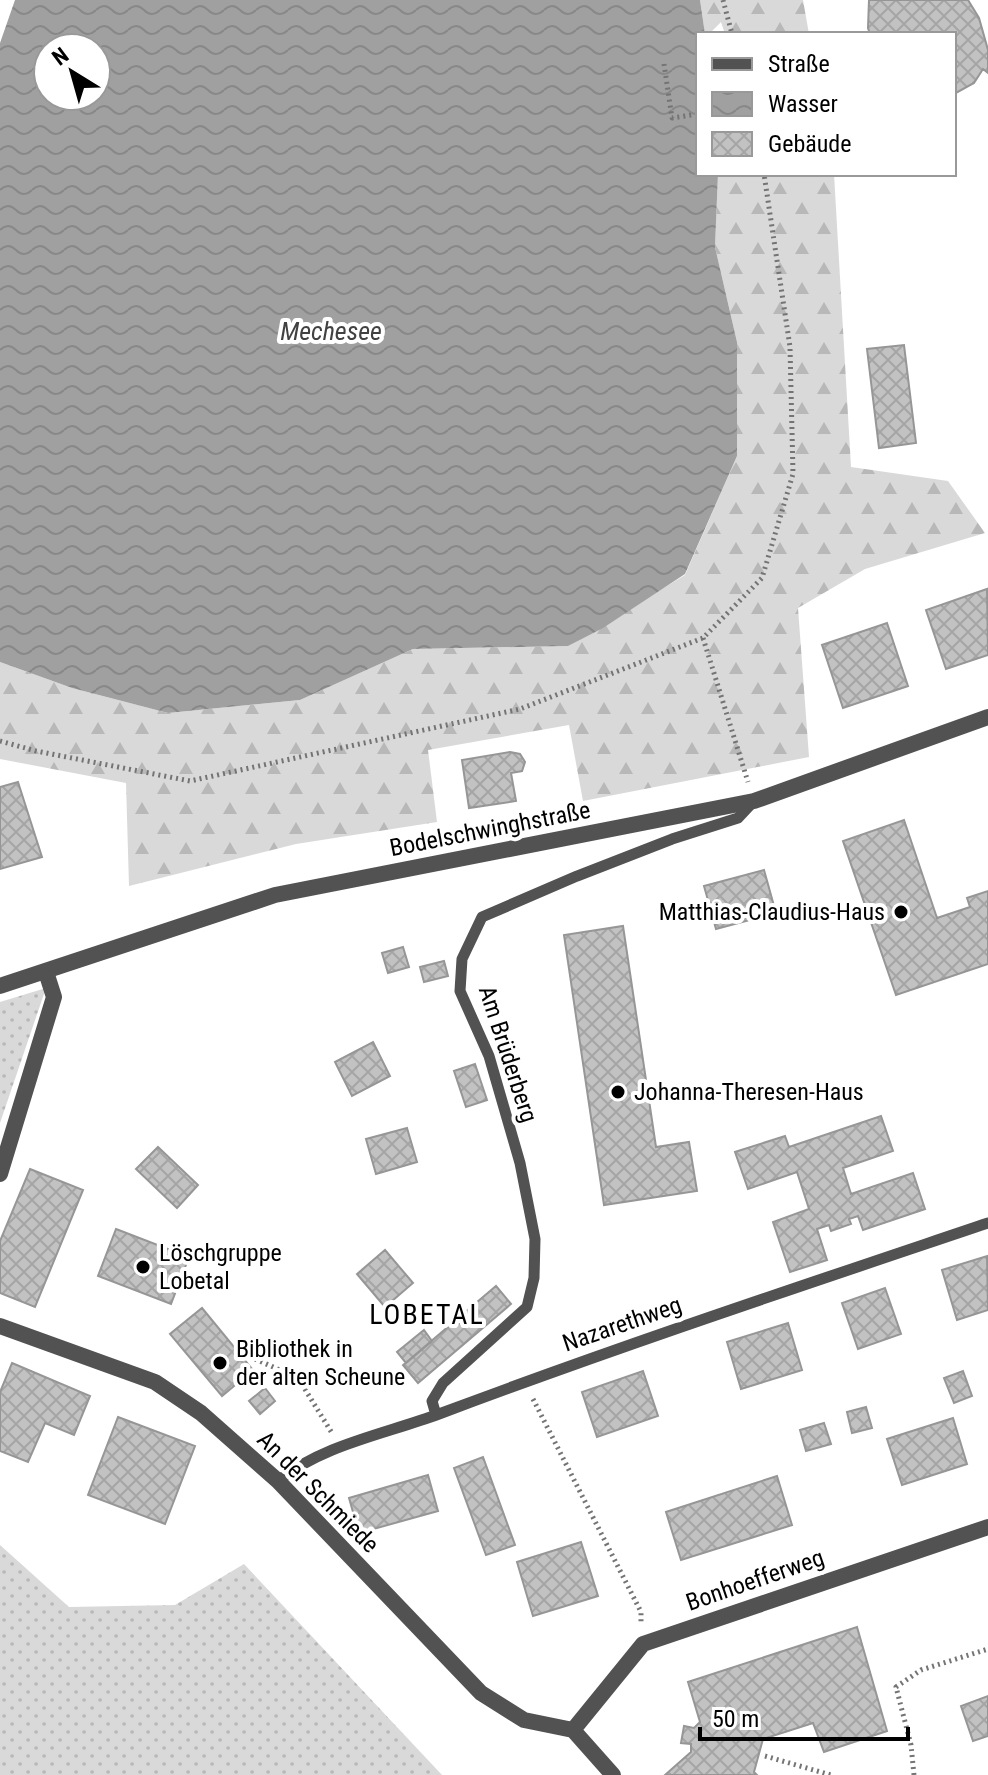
<svg xmlns="http://www.w3.org/2000/svg" width="988" height="1775" font-family="'Roboto Condensed',sans-serif">
<style>
.grass{fill:url(#grass-dots)}
.forest{fill:url(#forest-firs)}
.water{fill:url(#water-waves);fill-rule:evenodd}
.building{fill:url(#building-cross-hatch);stroke:#969696;stroke-width:2}
.lines{fill:none;stroke-linecap:round;stroke-linejoin:round}
.path{stroke:#747474;stroke-width:5;stroke-dasharray:2 4;stroke-linecap:butt}
.lane{stroke:#525252;stroke-width:11}
.street{stroke:#525252;stroke-width:16}
.poi-dot{fill:#000;stroke:#fff;stroke-width:3}
.labels{text-anchor:middle;dominant-baseline:central;stroke-width:8;stroke-linejoin:round;paint-order:stroke}
.street-label{font-size:24px;fill:#000;stroke:#fff}
.poi-label{font-size:24px;fill:#000;stroke:#fff;text-anchor:start}
.water-label{font-size:26px;font-style:italic;fill:#414141;stroke:#fff}
.quarter-label{font-size:28px;letter-spacing:2px;fill:#000;stroke:#fff}
</style>
<defs>
<pattern id="grass-dots" width="8" height="8" patternUnits="userSpaceOnUse" patternTransform="scale(2)"><rect width="8" height="8" fill="#d9d9d9"/><path d="M2 2h.1M6 6h.1" fill="none" stroke="#b8b8b8" stroke-width="1.8" stroke-linecap="round"/></pattern>
<pattern id="forest-firs" width="22" height="20" patternUnits="userSpaceOnUse" patternTransform="scale(2)"><rect width="22" height="20" fill="#d9d9d9"/><path d="M5 1l3.5 6h-7zM16 11l3.5 6h-7z" fill="#b8b8b8"/></pattern>
<pattern id="water-waves" width="16" height="10" patternUnits="userSpaceOnUse" patternTransform="scale(2)"><rect width="16" height="10" fill="#a0a0a0"/><path d="M0 5q4-4 8 0t8 0" fill="none" stroke="#888"/></pattern>
<pattern id="building-cross-hatch" width="8" height="8" patternUnits="userSpaceOnUse" patternTransform="scale(2)"><rect width="8" height="8" fill="#c2c2c2"/><path d="M0 0l8 8M0 8l8-8" fill="none" stroke="#a5a5a5"/></pattern>
</defs>
<rect width="100%" height="100%" fill="#fff"/>
<path class="grass" d="M46,988l-46,135v-121z
M0,1545l69,62 106,-2 69,-41 198,211h-442z"/>
<path class="forest" d="M700,0h103l6,34h-84l-4,-12 -12,12h-4z
M718,174h116l17,293 97,14 37,52 -120,36 -67,39 11,149 -226,44 -14,-76 -141,25 9,72 -141,22 -167,42 -3,-103 -126,-24v-97l72,26 96,25 132,-13 113,-51 155,-3 117,-71 52,-119v-114l-22,-95z"/>
<path class="water" d="M15,0h685l5,34h-7v140h20l-3,73 22,95v114l-52,118 -82,54 -35,18 -155,3 -113,51 -132,13 -96,-25 -72,-26v-619zM48,48h48v48h-48z"/>
<path class="building" d="M869,0h99l11,18 9,32v23l-5,-4 -9,14 -20,11v-60h-84l-2,-6z
M904,345l12,98 -37,5 -12,-99z
M987,589l1,66 -42,14 -20,-59z
M887,623l21,63 -65,22 -21,-63z
M510,752l10,2 5,8 -3,9 -11,2 5,28 -47,7 -7,-48z
M18,782l24,75 -42,12v-82z
M904,820l33,98 33,-11 -3,-9 21,-7v73l-92,31 -53,-154z
M764,870l12,43 -60,16 -12,-43z
M623,926l33,221 33,-5 8,49 -93,14 -40,-270z
M403,947l6,20 -21,6 -6,-20z
M444,961l4,15 -24,6 -4,-15z
M373,1042l17,34 -38,20 -17,-34z
M475,1064l12,36 -21,7 -12,-36z
M881,1116l12,35 -50,17 8,26 62,-21 12,36 -62,21 -5,-14 -9,3 2,5 -20,7 -2,-6 -12,4 10,31 -37,12 -17,-50 36,-13 -12,-37 -49,17 -13,-37 50,-16 4,11z
M407,1128l10,34 -41,12 -10,-35z
M158,1147l40,38 -21,23 -41,-39z
M30,1169l53,21 -48,117 -35,-14v-52z
M116,1229l73,28 -18,47 -73,-28z
M385,1250l28,33 -28,24 -28,-33z
M987,1256l1,54 -31,10 -15,-50z
M496,1286l15,18 -93,79 -15,-18z
M885,1288l16,46 -43,15 -16,-46z
M202,1308l51,62 -31,26 -52,-62z
M788,1323l14,47 -61,19 -14,-47z
M424,1330l8,11 -26,22 -9,-11z
M12,1363l78,33 -16,39 -29,-12 -17,39 -28,-11v-59z
M643,1371l15,45 -61,21 -15,-45z
M963,1371l9,25 -18,7 -10,-25z
M265,1388l10,13 -15,13 -11,-13z
M866,1407l6,21 -20,5 -5,-21z
M118,1417l77,29 -30,78 -77,-29z
M953,1418l14,46 -65,21 -15,-46z
M824,1423l7,21 -25,7 -6,-21z
M483,1457l32,88 -29,10 -32,-87z
M428,1475l10,36 -79,22 -10,-35z
M777,1476l15,49 -111,35 -15,-48z
M581,1542l17,54 -65,20 -16,-54z
M857,1627l30,104 -63,21 -11,-29 -50,16 -9,33 3,3h-92l26,-23v-8l-10,-1 3,-17 10,2 6,-6 -12,-40z
M988,1696v40l-15,5 -12,-35z"/>
<g class="lines">
<path class="path" d="M723,0l9,34
M664,64l8,54 26,-4
M703,638l45,144
M0,741l36,10 154,30 330,-72 183,-71 59,-60 31,-104 -3,-127 -26,-173
M255,1359l43,19 34,55
M533,1399l108,213v11
M765,1756l66,19
M914,1775l-3,-30 -15,-58 25,-17 67,-21"/>
<path class="lane" d="M436,1415l-4,-14 11,-18 84,-76 7,-29 1,-39 -15,-76 -31,-107 -29,-65 2,-32 20,-42 95,-41 95,-37 66,-21 15,-16
M278,1481c44,-36 107,-47 161,-67 181,-68 365,-129 549,-191"/>
<path class="street" d="M0,986l275,-91 479,-94 234,-84
M0,1174l54,-177 -8,-25
M0,1326l155,56 46,31 77,68 203,212 43,27 49,10
M573,1730l70,-86 345,-117
M573,1730l40,45"/>
</g>
<g class="poi-dot">
<circle cx="901" cy="912" r="8"/>
<circle cx="618" cy="1092" r="8"/>
<circle cx="143" cy="1267" r="8"/>
<circle cx="220" cy="1363" r="8"/>
</g>
<g class="labels">
<g class="street-label">
<text transform="translate(490 829) rotate(-11)">Bodelschwinghstraße</text>
<text transform="translate(508 1054) rotate(72)">Am Brüderberg</text>
<text transform="translate(622 1324) rotate(-19)">Nazarethweg</text>
<text transform="translate(318 1492) rotate(45)">An der Schmiede</text>
<text transform="translate(755 1580) rotate(-19)">Bonhoefferweg</text>
</g>
<g class="poi-label">
<text x="885" y="912" text-anchor="end">Matthias-Claudius-Haus</text>
<text x="634" y="1092">Johanna-Theresen-Haus</text>
<text x="159" y="1253">Löschgruppe<tspan x="159" dy="28">Lobetal</tspan></text>
<text x="236" y="1349">Bibliothek in<tspan x="236" dy="28">der alten Scheune</tspan></text>
</g>
<g class="water-label">
<text x="331" y="331">Mechesee</text>
</g>
<g class="quarter-label">
<text x="427" y="1314">LOBETAL</text>
</g>
</g>
<rect x="696" y="32" width="260" height="144" fill="#ffffff" stroke="#999999" stroke-width="2"/>
<rect x="712" y="58" width="40" height="12" fill="#525252" stroke="#999999" stroke-width="2"/>
<text x="768" y="72" font-size="24" fill="#000000">Straße</text>
<rect x="712" y="92" width="40" height="24" fill="url(#water-waves)" stroke="#999999" stroke-width="2"/>
<text x="768" y="112" font-size="24" fill="#000000">Wasser</text>
<rect x="712" y="132" width="40" height="24" fill="url(#building-cross-hatch)" stroke="#999999" stroke-width="2"/>
<text x="768" y="152" font-size="24" fill="#000000">Gebäude</text>
<g transform="translate(72 72) rotate(323)"><circle r="38" fill="#ffffff" stroke="#999999" stroke-width="2"/>
<path d="M0-6L14 30L0 20L-14 30Z" fill="#000000"/>
<text y="-12" font-size="22" font-weight="bold" text-anchor="middle" fill="#000000">N</text>
</g>
<path d="M700 1727v12h208v-12" fill="none" stroke="#000000" stroke-width="4"/>
<text x="712" y="1727" font-size="24" fill="#000000" stroke="#ffffff" stroke-width="6" paint-order="stroke">50 m</text>
</svg>
